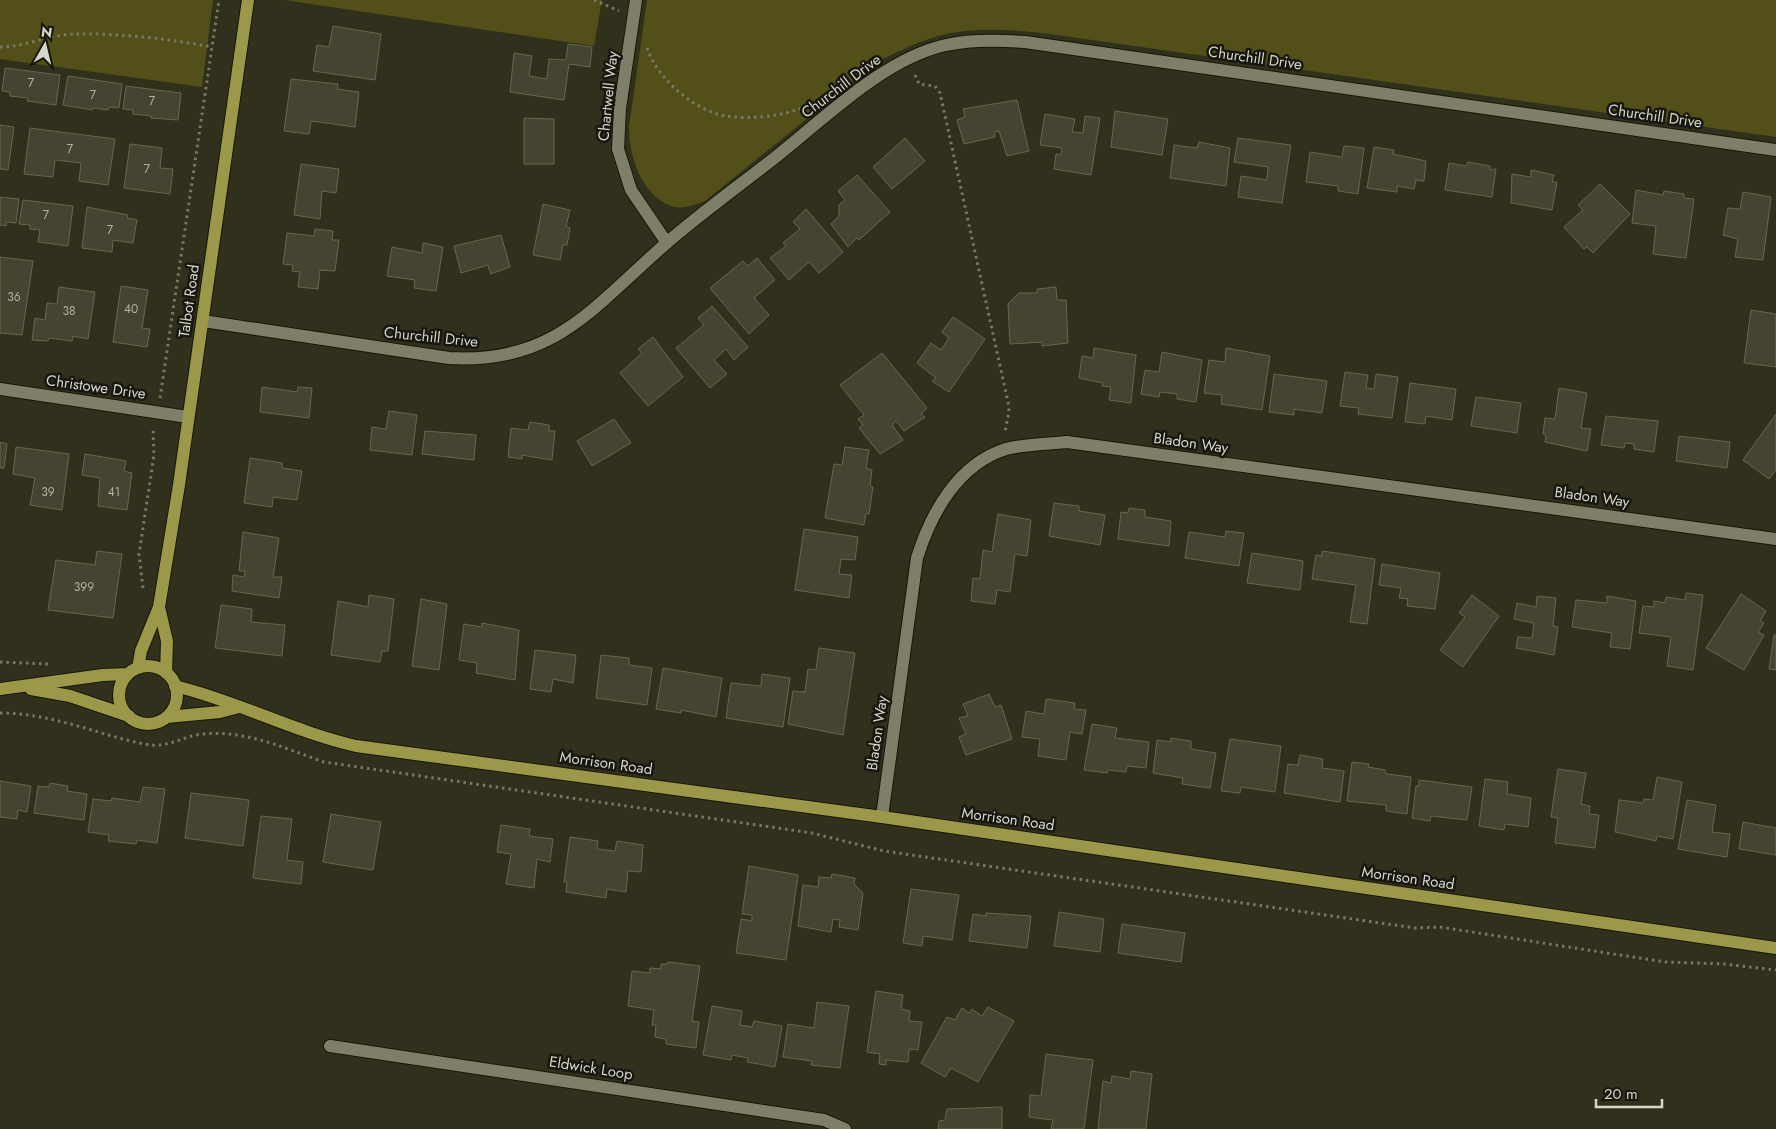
<svg xmlns="http://www.w3.org/2000/svg" width="1776" height="1129" font-family="Jost,sans-serif">
<style>
.green{fill:#525018}
.building{fill:#444430;stroke:#676651}
.lines{fill:none;stroke-linecap:round;stroke-linejoin:round}
.minor-casing{stroke:#181806;stroke-width:14}
.major-casing{stroke:#181806;stroke-width:14}
.path{stroke:#787868;stroke-width:3;stroke-dasharray:2.5 4;stroke-linecap:butt}
.minor{stroke:#7f7f69;stroke-width:12}
.major{stroke:#9b984a;stroke-width:12}
.labels{text-anchor:middle;dominant-baseline:central;stroke-width:5;stroke-linejoin:round;paint-order:stroke}
.number-label{font-size:12px;fill:#b2b2a4}
.street-label{font-size:15px;fill:#d6d6ca;stroke:#17170f}
</style>
<rect width="100%" height="100%" fill="#30301c"/>
<path class="green" d="M0,0h213l-11,87 -202,-28z
M284,0h318l-8,46z
M647,0h1129v137l-719,-102c-39,-5 -80,-9 -119,1 -21,6 -41,16 -61,26l-172,139c-10,4 -24,9 -34,5 -30,-12 -42,-50 -42,-79z"/>
<path class="building" d="M333,26l48,8 -6,46 -62,-9 4,-26 12,2z
M568,44l24,3 -2,20 -21,-3 -5,36 -54,-8 4,-39 18,3 -3,20 18,3 2,-20 17,1z
M5,68l55,7 -4,30 -29,-4 1,-3 -18,-2v-4l-8,-1z
M68,76l54,8 -3,24 -10,-1 -1,3 -15,-2 -1,2 -29,-5z
M291,79l47,5 -1,5 22,3 -4,35 -44,-6 -2,13 -25,-3z
M126,86l55,7 -3,27 -27,-2v-2l-18,-2v-4l-10,-1z
M1017,100l12,51 -22,5 -8,-25 -5,1 1,5 -31,7 -7,-24 8,-3 -2,-8z
M1115,111l53,8 -6,36 -51,-8z
M1045,114l30,5 -3,13 11,1 2,-17 15,2 -9,57 -37,-6 2,-15 5,1 1,-7 -22,-3z
M524,118l30,1v45h-30z
M0,125l14,2 -6,43 -8,-1z
M30,128l85,11 -7,46 -29,-4 2,-18 -26,-3 -2,17 -29,-3z
M905,138l20,23 -33,28 -19,-22z
M1238,138l53,7 -9,58 -44,-6 3,-21 26,4 1,-13 -34,-5z
M1199,142l31,6 -4,38 -56,-8 4,-33 23,3z
M130,144l32,4 -2,20 13,1 -3,25 -46,-6z
M1344,146l20,2 -6,46 -20,-3v-5l-32,-4 4,-30 32,5z
M1374,147l20,3 -1,4 33,7 -2,20 -8,-1 -2,9 -17,-3v6l-30,-4z
M1468,162l22,4v4l6,-1 -4,28 -47,-7 4,-27 17,3z
M301,164l38,5 -3,24 -14,-2 -2,28 -26,-4z
M1531,170l23,5 -2,7h5l-5,28 -41,-7 1,-29 19,3z
M857,175l33,37 -31,28 -2,-2 -9,9 -17,-23 8,-8v-11l6,-5 -7,-9z
M1600,184l30,30 -37,39 -6,-6 -3,2 -20,-22 19,-17 -5,-5z
M1636,190l27,5 1,-4 20,3v4l10,1 -8,59 -33,-4 3,-28 -24,-3z
M1743,192l28,5 -8,63 -28,-3 3,-18 -15,-4 5,-27 12,1z
M0,197l19,2 -3,24 -10,-1v4l-6,-1z
M23,200l50,6 -5,40 -30,-4 2,-12 -10,-1v-4l-11,-1z
M543,204l27,6 -4,16 4,2 -3,17h-4l-3,15 -27,-5z
M87,207l41,8 -1,3 10,2 -4,23 -20,-3 -1,12 -30,-4z
M806,209l37,43 -24,21 -10,-11 -20,18 -19,-22 16,-12 -3,-3 17,-14 -7,-7z
M315,229l18,2 -1,9h7l-4,31 -15,-1 -2,19 -20,-2 2,-15 -8,-1 1,-6 -10,-1 4,-31 27,3z
M501,235l9,32 -19,7 -3,-9 -27,8 -7,-27z
M423,243l20,4 -7,44 -22,-3 1,-8 -28,-4 5,-29 30,6z
M0,257l33,4 -11,74 -22,-2z
M757,258l18,22 -21,18 15,17 -20,19 -39,-46 33,-27 5,5z
M121,286l27,4 -6,38 8,1 -3,18 -34,-5z
M59,287l36,5 -7,47 -15,-3 -1,5 -23,-3 -1,3 -16,-1 3,-22 10,2 2,-17 10,1z
M1056,287l1,13h9l2,43 -26,3v-4l-32,2 -2,-40 11,-11h18v-4z
M712,306l36,41 -14,13 -8,-11 -12,11 13,14 -17,14 -34,-40 28,-23 -6,-7z
M1751,310l25,4v53l-32,-4z
M953,317l32,22 -36,53 -17,-11 4,-3 -19,-15 14,-20 10,7 8,-12 -7,-6z
M653,337l30,40 -35,29 -28,-33 22,-20 -4,-4z
M1094,348l42,7 -5,48 -22,-3 2,-13 -9,-1 1,-3 -24,-5 3,-22 11,2z
M1226,348l44,8 -8,54 -41,-6 1,-9 -18,-2 5,-33 16,2z
M1162,352l40,8 -6,42 -19,-3v-5l-17,-2 -1,5 -18,-3 4,-24 14,2z
M882,353l45,55 -6,6 4,3 -21,14 -8,-10 -4,4 11,15 -23,14 -21,-26 4,-3 -5,-6 6,-4 -24,-30z
M1345,372l23,3 -2,13 8,1 2,-15 22,3 -6,41 -34,-4 1,-6 -19,-2z
M1274,374l53,7 -5,32 -28,-4v6l-25,-3z
M1410,383l46,6 -4,31 -26,-4 -1,8 -20,-2z
M262,387l35,5 1,-5 14,1 -3,30 -49,-6z
M1559,388l28,5 -6,35 10,1 -4,22 -42,-9 1,-6 -3,-2 2,-16 10,1z
M1476,397l45,6 -4,30 -46,-7z
M389,411l28,4 -5,40 -42,-5 2,-23 14,2z
M1776,414v56l-7,9 -26,-19z
M1606,416l52,5 -4,31 -20,-3v-5l-9,-1 -1,5 -23,-3z
M614,419l17,24 -39,23 -15,-25z
M530,422l19,3v6h6l-3,29 -30,-5v4l-14,-2 3,-29 17,2z
M425,431l51,4 -2,25 -52,-6z
M1679,436l51,6 -3,26 -51,-7z
M0,442l7,2 -3,24h-4z
M16,447l53,7 -7,56 -32,-5 5,-27 -22,-4z
M845,447l24,3 -3,18 6,2 -2,16 3,1 -4,27 -3,-1 -2,12 -39,-7 9,-54 8,1z
M85,454l41,7 -2,10 8,2 -5,37 -29,-4 2,-28 -18,-3z
M250,458l32,5v5l20,3 -5,29 -24,-3 -1,10 -28,-4z
M1054,503l25,3v5l26,4 -5,30 -51,-9z
M1129,508l16,2v7l26,4 -2,25 -51,-7 3,-27 7,1z
M998,514l33,6 -4,36 -12,-2 -5,38 -13,-2 -2,14 -24,-3 2,-23 7,1 3,-29 9,2z
M804,529l54,8 -3,23 -14,-1 -2,15 13,1 -3,23 -54,-8z
M1226,531l18,2 -5,33 -54,-8 4,-26 36,5z
M243,532l36,6 -6,39h9l-3,21 -47,-7 1,-16 11,2 1,-6h-6z
M97,551l25,3 -9,64 -65,-8 8,-50 39,5z
M1322,551l53,8 -8,65 -17,-2 6,-37 -44,-6 4,-24 6,1z
M1252,553l51,8 -3,29 -53,-7z
M1382,564l58,9 -5,36 -28,-3 1,-7 -9,-1 2,-10 -22,-3z
M1686,593l17,2 -10,75 -26,-4 4,-29 -32,-4 4,-27 11,1v-6l11,2 1,-6 19,3z
M1741,594l25,17 -6,10 4,2 -6,9 6,3 -20,35 -38,-22z
M369,595l25,4 -6,52h-6l-2,11 -49,-7 7,-54 30,6z
M1472,595l27,21 -36,51 -23,-17 25,-33 -6,-4z
M1537,596l19,2 -3,28 5,1 -4,28 -38,-7 2,-11 14,1 2,-15 -20,-4 3,-16 19,4z
M1607,596l29,5 -6,48 -20,-2 2,-14 -40,-6 4,-27 31,3z
M421,599l26,5 -8,66 -27,-4z
M221,605l31,4 -1,13 34,3 -3,31 -67,-8z
M482,623l37,7 -4,50 -39,-7 1,-10 -18,-3 5,-36 18,3z
M1774,635h2v35l-7,-1z
M819,648l36,5 -12,82 -55,-11 5,-33 12,1 3,-23 8,1z
M535,650l41,5 -3,28 -20,-4 -2,13 -21,-3z
M601,655l28,3v7l23,3 -5,37 -51,-7z
M663,668l59,10 -6,39 -35,-7v3l-25,-4z
M762,674l28,4 -7,49 -57,-9 5,-35 30,3z
M989,694l6,13 6,-2 11,34 -46,16 -7,-18 7,-3 -7,-16 9,-2 -5,-12z
M1046,699l29,4 -1,6 12,1 -4,24 -12,-2 -4,28 -28,-4 2,-17 -18,-2 4,-26 18,3z
M1092,724l25,4 -2,10 34,4 -3,26 -19,-2 -1,6 -18,-2 -1,3 -23,-3z
M1171,738l20,3v8l25,4 -6,35 -28,-4 1,-6 -30,-5 4,-33 14,2z
M1230,739l51,7 -6,46 -34,-5 -1,6 -19,-2z
M1300,755l23,4 -1,9 22,3 -4,31 -56,-9 4,-29 10,1z
M1352,762l17,2 -1,3 17,3 1,4 25,3 -4,37 -21,-3v-6l-39,-4z
M1558,769l28,4 -5,31 9,2 -1,8 10,1 -4,33 -40,-5 3,-25 -7,-1z
M1657,777l25,5 -9,57 -16,-3 -1,5 -41,-9 4,-32 24,3 1,-4 9,1z
M1485,779l23,3 -1,12 24,4 -3,29 -23,-3 -1,6 -25,-4z
M1419,780l53,7 -5,33 -36,-4 -1,5 -18,-3 4,-32h3z
M0,781l31,5 -4,26 -9,-2 -1,9 -17,-2z
M50,783l18,3 -1,5 20,3 -3,26 -50,-7 4,-27 11,1z
M143,787l22,2 -8,54 -20,-3 -1,4 -28,-3 1,-6 -21,-3 5,-33 18,2 1,-3 28,4z
M191,793l58,7 -6,46 -58,-8z
M1687,800l29,5 -4,27 18,2 -3,23 -49,-8z
M331,814l50,8 -8,48 -50,-8z
M261,816l31,3 -5,41 16,2 -2,22 -48,-6z
M1743,822l33,6v27l-37,-6z
M501,825l29,4 -1,7 24,3 -3,23 -13,-3 -3,29 -28,-4 5,-30 -14,-2z
M570,837l28,4 -1,8 18,2 2,-10 26,4 -2,27 -13,-1 -2,21 -19,-3 -1,9 -40,-6 1,-10h-3z
M749,866l49,9 -12,85 -50,-7 5,-34 11,2v-6l-10,-1z
M832,874l23,4 -1,6 9,9 -5,37 -19,-3 1,-7 -7,-1 -2,13 -33,-6 5,-41 15,2 1,-10 12,1z
M911,889l48,6 -7,45 -29,-4 -1,10 -19,-3z
M1059,912l45,7 -4,33 -46,-6z
M986,913l45,3 -4,32 -58,-7 4,-27 13,2z
M1122,924l63,9 -4,29 -63,-9z
M668,962l32,4 -8,55 7,1 -3,26 -30,-4v-5l-11,-2 1,-12h-4l2,-15 -26,-4 4,-35 18,2v-5l11,1v-5h6z
M876,991l27,4 -2,14 9,2 -1,10 13,1 -4,28 -9,-1 -1,13 -22,-2v5l-7,-1 1,-10 -13,-2z
M817,1002l32,4 -9,62 -29,-3 1,-4 -29,-4 5,-33 26,4z
M712,1006l30,5 -2,14 12,2 2,-6 28,5 -7,41 -28,-5 1,-4 -16,-3 -1,5 -28,-5z
M988,1007l26,14 -36,61 -27,-14 -6,9 -24,-14 26,-46 8,3 7,-12 7,5 3,-4 10,7z
M1046,1054l47,6 -9,69h-33l2,-9 -24,-3 1,-22 11,1z
M1131,1071l21,3 -6,55h-48l5,-48 8,2 1,-7 18,3z
M1002,1107v22h-64l1,-8 6,-1 2,-11z"/>
<g class="lines">
<g class="minor-casing">
<path id="minor" d="M636,0l-16,108 -2,41 13,41 36,53
M203,321l246,37c103,6 142,-48 213,-111 36,-32 77,-61 115,-91 48,-38 108,-98 169,-111 26,-6 53,-5 79,-3l751,108
M0,389l188,28
M882,817l35,-259c14,-45 41,-94 89,-109 19,-5 41,-5 61,-7l709,97
M330,1046l494,74 21,9"/>
</g>
<g class="major-casing">
<path id="major" d="M159,607l8,34 -1,32
M119 695a29 29 0 1 1 58 0a29 29 0 1 1-58 0Z
M138,668l3,-17 18,-44 20,-122 69,-485
M175,686c62,15 119,46 181,60l526,71 894,131
M0,689l103,-14 25,-1
M31,689l39,7 59,20
M167,717l53,-5 19,-5"/>
</g>
<path class="path" d="M594,0l25,11
M0,47c26,0 50,-13 75,-13 43,-1 95,5 137,13
M647,48c10,30 47,63 79,68 25,4 58,0 81,-10
M915,75l4,9 16,2 5,7 68,309 1,9 -4,21
M160,398l59,-398
M143,588l-4,-34 15,-99 -1,-27
M0,662l48,2
M0,713c51,0 96,21 144,31 25,5 37,-8 59,-10 44,-4 80,14 121,28l488,71 72,18 531,77 25,-1 225,35 59,2 52,6"/>
<use href="#minor" class="minor"/>
<use href="#major" class="major"/>
</g>
<g class="labels">
<g class="number-label">
<text x="31" y="83">7</text>
<text x="93" y="95">7</text>
<text x="152" y="101">7</text>
<text x="70" y="149">7</text>
<text x="147" y="169">7</text>
<text x="46" y="215">7</text>
<text x="110" y="230">7</text>
<text x="14" y="297">36</text>
<text x="131" y="309">40</text>
<text x="69" y="311">38</text>
<text x="48" y="492">39</text>
<text x="114" y="492">41</text>
<text x="84" y="587">399</text>
</g>
<g class="street-label">
<text transform="translate(1255 58) rotate(8)">Churchill Drive</text>
<text transform="translate(841 86) rotate(-37)">Churchill Drive</text>
<text transform="translate(608 96) rotate(-84)">Chartwell Way</text>
<text transform="translate(1655 116) rotate(8)">Churchill Drive</text>
<text transform="translate(189 301) rotate(-82)">Talbot Road</text>
<text transform="translate(431 337) rotate(6)">Churchill Drive</text>
<text transform="translate(96 387) rotate(8)">Christowe Drive</text>
<text transform="translate(1191 443) rotate(8)">Bladon Way</text>
<text transform="translate(1592 497) rotate(8)">Bladon Way</text>
<text transform="translate(877 733) rotate(-82)">Bladon Way</text>
<text transform="translate(606 763) rotate(8)">Morrison Road</text>
<text transform="translate(1008 819) rotate(8)">Morrison Road</text>
<text transform="translate(1408 878) rotate(8)">Morrison Road</text>
<text transform="translate(591 1068) rotate(9)">Eldwick Loop</text>
</g>
</g>
<g transform="translate(45 45) rotate(8)" stroke="#17170f" stroke-width="4" paint-order="stroke">
<path d="M0-4L9 19L0 12L-9 19Z" fill="#d6d6ca"/>
<text y="-8" font-size="14" font-weight="bold" text-anchor="middle" fill="#d6d6ca">N</text>
</g>
<path d="M1596 1099v8h66v-8" fill="none" stroke="#d6d6ca" stroke-width="2.5"/>
<text x="1604" y="1099" font-size="15" fill="#d6d6ca" stroke="#17170f" stroke-width="4" paint-order="stroke">20 m</text>
</svg>
